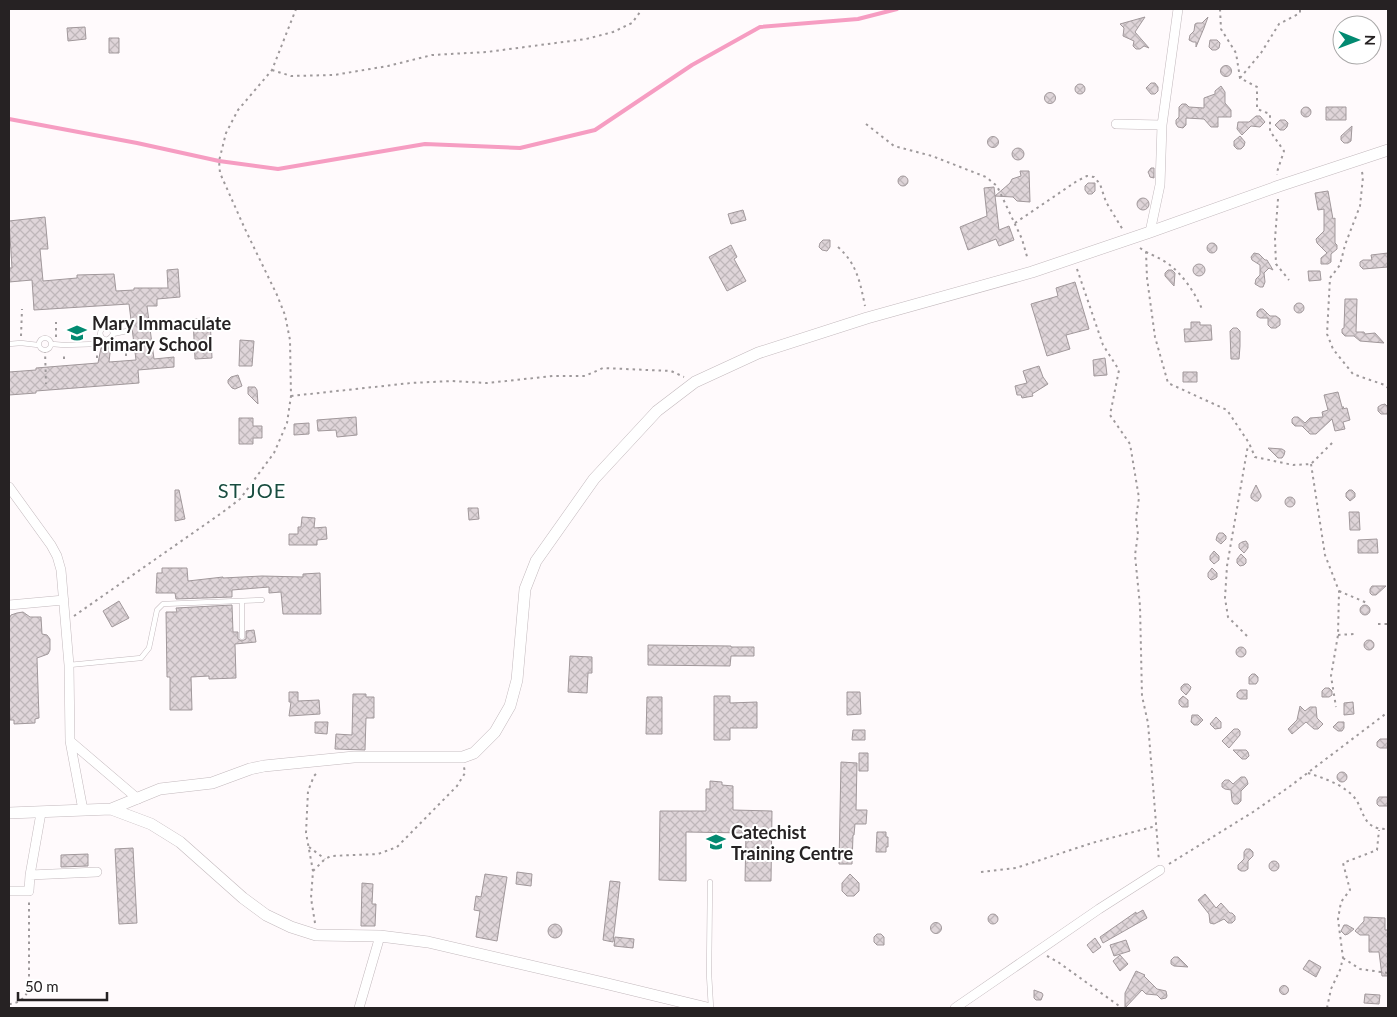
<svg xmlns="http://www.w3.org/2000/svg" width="1397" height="1017" font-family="Lato,sans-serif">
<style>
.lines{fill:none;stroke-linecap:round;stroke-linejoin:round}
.stream{stroke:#f69dc2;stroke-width:4}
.building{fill:url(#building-cross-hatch);stroke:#a1989b}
.service-casing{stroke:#c3b9bd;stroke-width:5.5}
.minor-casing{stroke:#c3b9bd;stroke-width:10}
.tertiary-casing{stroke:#c3b9bd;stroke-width:12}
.path{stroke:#9e999b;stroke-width:2;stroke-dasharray:2.5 4;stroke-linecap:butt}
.service{stroke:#fff;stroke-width:4.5}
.minor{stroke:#fff;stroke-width:9}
.tertiary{stroke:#fff;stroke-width:11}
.labels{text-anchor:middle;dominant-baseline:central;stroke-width:4;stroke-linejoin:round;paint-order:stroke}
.poi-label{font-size:18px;font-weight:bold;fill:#262223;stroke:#fff;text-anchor:start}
.quarter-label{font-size:20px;letter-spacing:1px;fill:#194d40;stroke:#fff}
</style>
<defs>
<pattern id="building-cross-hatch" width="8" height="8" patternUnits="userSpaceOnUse" patternTransform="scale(1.25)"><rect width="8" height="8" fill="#dfd5d9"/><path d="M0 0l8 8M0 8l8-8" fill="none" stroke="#bfb7ba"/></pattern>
</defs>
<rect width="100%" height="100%" fill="#fffafc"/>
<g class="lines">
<path class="stream" d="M9,119l128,24 82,18 59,8 147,-25 95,4 75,-18 97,-65 68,-38 98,-8 39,-10"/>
</g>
<path class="building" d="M1145,17l-10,15 14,16 -5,-2 -4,3h-4l-3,-3 1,-5 -11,-5 1,-8 -4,-4z
M1208,17l-4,11 -8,19v-5h-3l-4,-2 1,-5 4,-4 1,-7 2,-1h5z
M85,27l1,12 -18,2 -1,-13z
M109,38h10v15h-10z
M1210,40h7l3,3 -1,5 -3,2h-4l-3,-3z
M1220.5 71a5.5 5.5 0 1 1 11 0a5.5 5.5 0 1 1-11 0Z
M1151,83h4l3,4v4l-3,3h-4l-5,-6z
M1075 89a5 5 0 1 1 10 0a5 5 0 1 1-10 0Z
M1221,86l4,6v11l6,7v7h-13v10h-7l-7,-8 -18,-1v7l-3,3 -5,-1 -2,-3v-4l3,-3v-10l3,-3h4l3,3 15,1v-10l11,-4v-3z
M1044.5 98a5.5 5.5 0 1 1 11 0a5.5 5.5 0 1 1-11 0Z
M1326,107h20v13h-20z
M1301 112a5 5 0 1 1 10 0a5 5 0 1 1-10 0Z
M1256,116h4l5,6 -5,5 -9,-1 -9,9 -5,-6 1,-7h11z
M1280,120h5l3,3 -1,4 -3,3h-4l-5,-5z
M1352,126l-1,15 -3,2h-4l-3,-3v-4z
M1240,136l5,6 -1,4 -3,3h-4l-3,-3v-5z
M987.5 142a5.5 5.5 0 1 1 11 0a5.5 5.5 0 1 1-11 0Z
M1012 154a6 6 0 1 1 12 0a6 6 0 1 1-12 0Z
M1151,168h3v10l-4,-1 -1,-3 -1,-2z
M1020,171h9l1,31 -13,-1 -4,-4 -18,-1 15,-13 2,-4 9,-3z
M898 181a5 5 0 1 1 10 0a5 5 0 1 1-10 0Z
M1088,183h7v8l-3,3h-4l-3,-4v-4z
M994,187l5,43 10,-4 5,14 -15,6 -3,-7 -28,11 -8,-23 27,-11 -3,-28z
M1328,191l5,28 2,-1v25l2,2v4l-6,5v8l-3,2h-7v-6l6,-5 -10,-10 -1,-4 8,-8v-22l-6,1 -3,-17z
M1137 204a6 6 0 1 1 12 0a6 6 0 1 1-12 0Z
M743,210l3,10 -15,4 -3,-10z
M45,217l3,32h-8l3,32 34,-3v-3l37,-1 2,17 18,-1v-2h34l-1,-18 11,-1 2,28 -23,2v7h-10l7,53 20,-2v10l-36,3 1,13 -103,8v2l-27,2v-23l27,-2v-2l62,-5 4,-20 9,1 -2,18 27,-2 -7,-56 -95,6 -2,-30 -23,2v-14h3l-3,-47z
M823,240h7v7l-3,4 -5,-1 -3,-3 1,-4z
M1207 248a5 5 0 1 1 10 0a5 5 0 1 1-10 0Z
M731,245l6,12 -3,2 12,22 -19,10 -18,-34z
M1254,253l5,1 6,6h2l6,10 -4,-2 -5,5 1,9 -2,5h-3l-5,-3 1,-5 4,-4v-10l-8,-5 -1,-3z
M1388,253v14l-25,2 -3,-3v-4l3,-2h9l-1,-5z
M1193 270a6 6 0 1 1 12 0a6 6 0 1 1-12 0Z
M1168,270h4l3,3 -1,13 -9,-10v-3z
M1308,271h12l1,9 -12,1z
M1075,282l14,47 -23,6 4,14 -23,7 -16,-52 27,-8 -2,-8z
M1345,299h12l-1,33h8l1,2 10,-1 9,10 -24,-2 -6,-5h-9l-3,-3v-4l2,-1z
M1294 308a5 5 0 1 1 10 0a5 5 0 1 1-10 0Z
M1260,309h3l7,7h6l4,3v6l-4,3h-5l-3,-3v-7h-8l-3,-2v-4z
M210,318l2,40 -17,1 -2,-40z
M1191,322h9v3h11l1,15 -27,2 -1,-13h7z
M1233,328h4l3,3v15l-1,13h-8l-1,-28z
M240,340l14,1 -2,25h-13z
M1105,358l2,17 -13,1 -1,-16z
M1039,366l4,11 5,7 -16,10 1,2 -11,2 -1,-3h-4l-2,-9 12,-3 -4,-12z
M1183,372h14v10h-14z
M238,375l4,11 -7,3 -3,-1 -4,-5v-3l3,-3z
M248,387h7l2,3 1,14 -10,-10z
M1338,392l4,15h2l-2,2 5,-1 3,12 -7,2 2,7 -10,2 -3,-12 -16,15h-6l-8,-8h-7l-3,-3v-4l2,-2h4l7,6 5,-5 13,-1 -1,-5 6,-2 -4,-15z
M1385,404l3,3v7h-7l-3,-3v-4l3,-2z
M356,417l1,18 -20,2 -1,-7 -18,1 -1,-11z
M239,418h14v8h9v12h-9v6h-14z
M309,423v11l-15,1v-11z
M1268,448l14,1 3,2 -1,4 -2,3h-4z
M1256,485l5,10v2l-3,4h-3l-4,-3v-3z
M175,490h4l6,29 -10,2z
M1349,490h3l3,3v4l-5,4 -4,-4v-4z
M1285 502a5 5 0 1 1 10 0a5 5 0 1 1-10 0Z
M468,508h10l1,11 -10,1z
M1349,512h10l1,18h-10z
M302,517l13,1 -1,10 12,-1 1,12 -10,1v5h-28v-11h9v-7h3z
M1219,533h4l3,3v3l-5,5 -5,-4 1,-4z
M1377,539l1,14h-20v-13z
M1246,541l2,3v4l-4,5 -5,-5v-4l3,-2z
M1214,551l5,5v4l-5,4 -4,-4v-4z
M1241,554l5,5v4l-2,2 -4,1 -3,-3v-4z
M162,568h25l1,13 35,-4v1l39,-2 41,1v-3l17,-1 1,41h-38l-2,-22 -12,1v-6l-37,3v7l-56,2 -1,-6h-19l1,-20h5z
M1212,568l5,5v4l-3,2 -3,1 -3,-3v-4z
M1372,586h14l-10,9h-4l-2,-2v-4z
M119,601l10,17 -17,9 -9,-16z
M232,605l1,27h5v7l4,2 4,-2v-8l8,-1 2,12 -21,2 1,34 -27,1v-3l-18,1 1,33h-22v-33h-3l-1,-65h11l-1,-4z
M1360 610a5 5 0 1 1 10 0a5 5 0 1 1-10 0Z
M23,612l7,5h11l1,17 5,1 3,4v11l-2,4 -11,4 2,60 -4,1v4l-21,1v-4h-4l-1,-17v-84l2,-4 6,-2z
M1364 645a5 5 0 1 1 10 0a5 5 0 1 1-10 0Z
M648,645l83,1v1h23v9h-23l-1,10 -82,-1z
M1236 652a5 5 0 1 1 10 0a5 5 0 1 1-10 0Z
M570,656l22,1v16h-4l-1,20 -19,-1z
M1252,674h3l3,3v4l-2,3h-7v-7z
M1184,684h4l3,3 -1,3 -4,5 -5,-5v-3z
M1325,688h4l3,3v4l-3,2h-7v-6z
M1240,690h7v9h-7l-3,-2v-4z
M289,692h9v9l21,-1 1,14 -31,2 2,-14h-2z
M847,692h13l1,22 -14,1z
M353,694h13v3h8v21h-8l-1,32 -30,-1 1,-15 16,1z
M714,696h16v7l27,-1v26h-27v12h-16z
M1183,696l5,4v7h-6l-3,-3v-4z
M647,697h15v37h-16z
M1353,702l1,12 -10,1v-12z
M1300,706l5,5 5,-4h6l1,11 6,6 -5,5h-4l-8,-7 -14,12 -4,-5 9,-9z
M1192,715h6l5,5 -5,5h-4l-3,-3z
M1216,717l5,5v6l-6,1 -5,-5z
M315,722h13l-1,12 -12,-1z
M1338,722h6v6l-2,3h-4l-5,-4z
M1234,729h4l2,2v4l-11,13 -7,-7z
M853,730h12v10h-13z
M1380,739h8v9h-8l-3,-2v-4z
M1233,750h13l2,2 1,4 -3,3h-4z
M859,753h9v18h-9z
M841,762l16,1 -1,47h11l-1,14h-11l-1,11h-1l-1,29h-13z
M1337 777a5 5 0 1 1 10 0a5 5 0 1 1-10 0Z
M1241,777h4l2,3 1,4 -7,7v10l-3,3h-4l-2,-3 -1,-11 -6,-1 -3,-2v-4l3,-3h4l4,4z
M710,781l12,1v3l11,1v24l39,1 -1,70h-26l1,-48 -60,-1v49l-27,-1 1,-69h46v-22h4z
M1379,797h9v9h-9l-2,-2v-4z
M877,832h9v5h2v10h-2v5h-10z
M133,848l4,75 -18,1 -4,-75z
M1246,849h4l3,3v4l-5,5v8l-3,2h-4l-3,-2v-4l6,-6v-7z
M88,854v12l-27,1v-12z
M1269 866a5 5 0 1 1 10 0a5 5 0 1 1-10 0Z
M517,872l15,2 -1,12 -15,-2z
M485,874l22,3 -10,64 -21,-4 4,-26 -6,-1 2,-14 5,1z
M850,874l9,9v8l-5,5h-7l-5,-5v-8z
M610,881l10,1 -7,60 -10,-2z
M362,883l11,1 -1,20h4l-1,22h-14z
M1205,894l11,14 5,-5 9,10h2l3,3v4l-3,3h-4l-4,-4 -10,5 -4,-1 -1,-9 -11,-14z
M1143,910l4,8 -44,25 -3,-6 36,-25v2z
M988 919a5 5 0 1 1 10 0a5 5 0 1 1-10 0Z
M1364,917l21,1v12h3v46h-6l-3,-24h-10v-17h-9l-5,-4 9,-10z
M930.5 928a5.5 5.5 0 1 1 11 0a5.5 5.5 0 1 1-11 0Z
M548 931a7 7 0 1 1 14 0a7 7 0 1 1-14 0Z
M1344,925h3l7,4 -6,5 -3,1 -4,-4z
M877,934h4l3,3v8h-7l-3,-3v-5z
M615,937l19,2 -1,9 -19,-2z
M1095,938l6,9 -8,6 -6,-8z
M1126,940l4,11 -16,5 -4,-11z
M1120,955l8,9 -8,7 -7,-10z
M1174,957h4l10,10 -14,-1 -3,-2v-4z
M1309,960l12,7 -5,10 -13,-8z
M1136,971l9,4 -1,1 13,13 9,2 1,5 -1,2 -5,1 -4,-4 -11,-1 -4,-4 -17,18v-15z
M1279.5 990a4.5 4.5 0 1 1 9 0a4.5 4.5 0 1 1-9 0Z
M1034,990l8,3 1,2 -2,5h-5l-2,-2z
M1365,994l15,1 -1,9 -15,-1z"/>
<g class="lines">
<g class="service-casing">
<path id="service" d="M113,334l-1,-5 -5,-3c-15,5 -1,22 6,8l14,-3
M39 344a6 6 0 1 1 12 0a6 6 0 1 1-12 0Z
M9,344l12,-1 17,2
M52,344l12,1 33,-1 3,-10
M242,637v-36
M69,665l72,-7 8,-10 8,-38 6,-6 99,-4
M710,882l-1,92 2,34"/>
</g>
<g class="minor-casing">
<path id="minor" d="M1116,124l46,1
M1150,232l10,-47 2,-60 16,-116
M9,487l42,58 6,11 4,14 8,95 1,76 13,69
M9,605l55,-5
M70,741l68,58
M30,875l67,-3
M9,891h20l1,-16 11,-62
M359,1008l21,-72
M955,1008l144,-99 61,-39"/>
</g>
<g class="tertiary-casing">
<path id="tertiary" d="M111,809l49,-20 52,-6 38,-14 14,-3 90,-9h109l11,-4 21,-21 15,-26 7,-26 8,-91 11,-28 58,-82 63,-68 38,-29 63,-29 109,-35 165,-46 118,-40 129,-46 109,-36
M9,813l102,-4 40,15 29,18 63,56 23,17 25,12 25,8 64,1 48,6 176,41 103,25"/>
</g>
<path class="path" d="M1220,9l1,20 15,24 4,25 17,9v22l13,5v17l14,20 -7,21v3
M272,70l19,6 43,-1 54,-9 44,-11 55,-3 99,-13 27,-7 19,-9 8,-11v-3
M1240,78l21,-25 18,-29 21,-11v-4
M866,124l28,22 38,10 54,21 11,9 25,53 6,21
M1362,172l1,5 -3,29 -15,39 -5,20 -10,13 -3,56 6,15 20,25 20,7 12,4 3,3
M1278,199l-3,40 1,25 13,16
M1015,223l62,-42 10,-5 7,1 6,7 6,18 17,28
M838,247c19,17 22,35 27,59
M1140,248l6,4 1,26 8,59 13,46 59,27 22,33 6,14 38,8 18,-1 22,-22
M1146,252c6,3 14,6 21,11 15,10 28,30 35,46
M1077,269l26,76 16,25 -9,45 20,29 9,54 -3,20 2,16 -3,21 5,51 2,90 6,27 11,138
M21,336l1,-27
M56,337v-15
M45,350l1,34
M126,356v-18
M97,358v-7
M64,359v-6
M291,396l120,-13 41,-2 35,2 66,-7h32l18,-8 68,3 13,6
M1311,464l14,91 14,36 -1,44 -7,41 5,31
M1339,591l28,12
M74,616l149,-104 17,-13 34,-46 13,-30 4,-27 -1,-56 -5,-25 -8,-20 -32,-66 -25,-56 -1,-12 7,-28 12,-23 34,-40 24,-61
M1378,624h10
M1338,635l17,-1
M1247,636l-19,-19 -3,-19 2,-32 21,-121
M1308,773c15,5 31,10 43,21 15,13 8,36 37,35
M309,847l16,12
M1169,864l84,-52 36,-25 99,-75
M313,871l12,-12 6,-3 47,-2 19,-7 60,-61 8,-13 -1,-6
M981,872l35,-4 76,-25 64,-17
M315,923l-4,-25 2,-27 -7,-38 2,-42 6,-15 3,-3
M1047,956l11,6 64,46
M1343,958l17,11 28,4
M9,1004c11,-1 15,-5 20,-15v-89
M1327,1008l4,-19 9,-19 3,-12 -5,-39 3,-17 9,-12 -7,-27 34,-13 2,-20"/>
<use href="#service" class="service"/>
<use href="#minor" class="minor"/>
<use href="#tertiary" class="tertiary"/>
</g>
<defs>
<g id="school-bare" transform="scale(1.5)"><path d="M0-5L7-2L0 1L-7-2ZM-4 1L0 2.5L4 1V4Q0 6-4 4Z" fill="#028a71" stroke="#fff" stroke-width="2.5" paint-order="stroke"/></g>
</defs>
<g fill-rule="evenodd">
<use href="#school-bare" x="77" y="333"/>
<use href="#school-bare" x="716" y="842"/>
</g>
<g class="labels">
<g class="poi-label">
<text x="92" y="323">Mary Immaculate<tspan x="92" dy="21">Primary School</tspan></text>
<text x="731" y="832">Catechist<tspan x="731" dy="21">Training Centre</tspan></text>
</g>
<g class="quarter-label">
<text x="252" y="490">ST JOE</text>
</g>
</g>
<rect width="1397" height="1017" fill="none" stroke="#262223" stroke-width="20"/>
<g transform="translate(1357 40) rotate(91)"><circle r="24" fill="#ffffff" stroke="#a8a7a7"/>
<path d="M0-4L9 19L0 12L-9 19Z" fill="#028a71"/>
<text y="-8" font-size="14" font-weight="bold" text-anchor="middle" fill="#262223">N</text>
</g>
<path d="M18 992v8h89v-8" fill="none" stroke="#262223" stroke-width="2.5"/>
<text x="25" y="992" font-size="15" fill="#262223" stroke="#ffffff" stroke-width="4" paint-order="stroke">50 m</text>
</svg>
